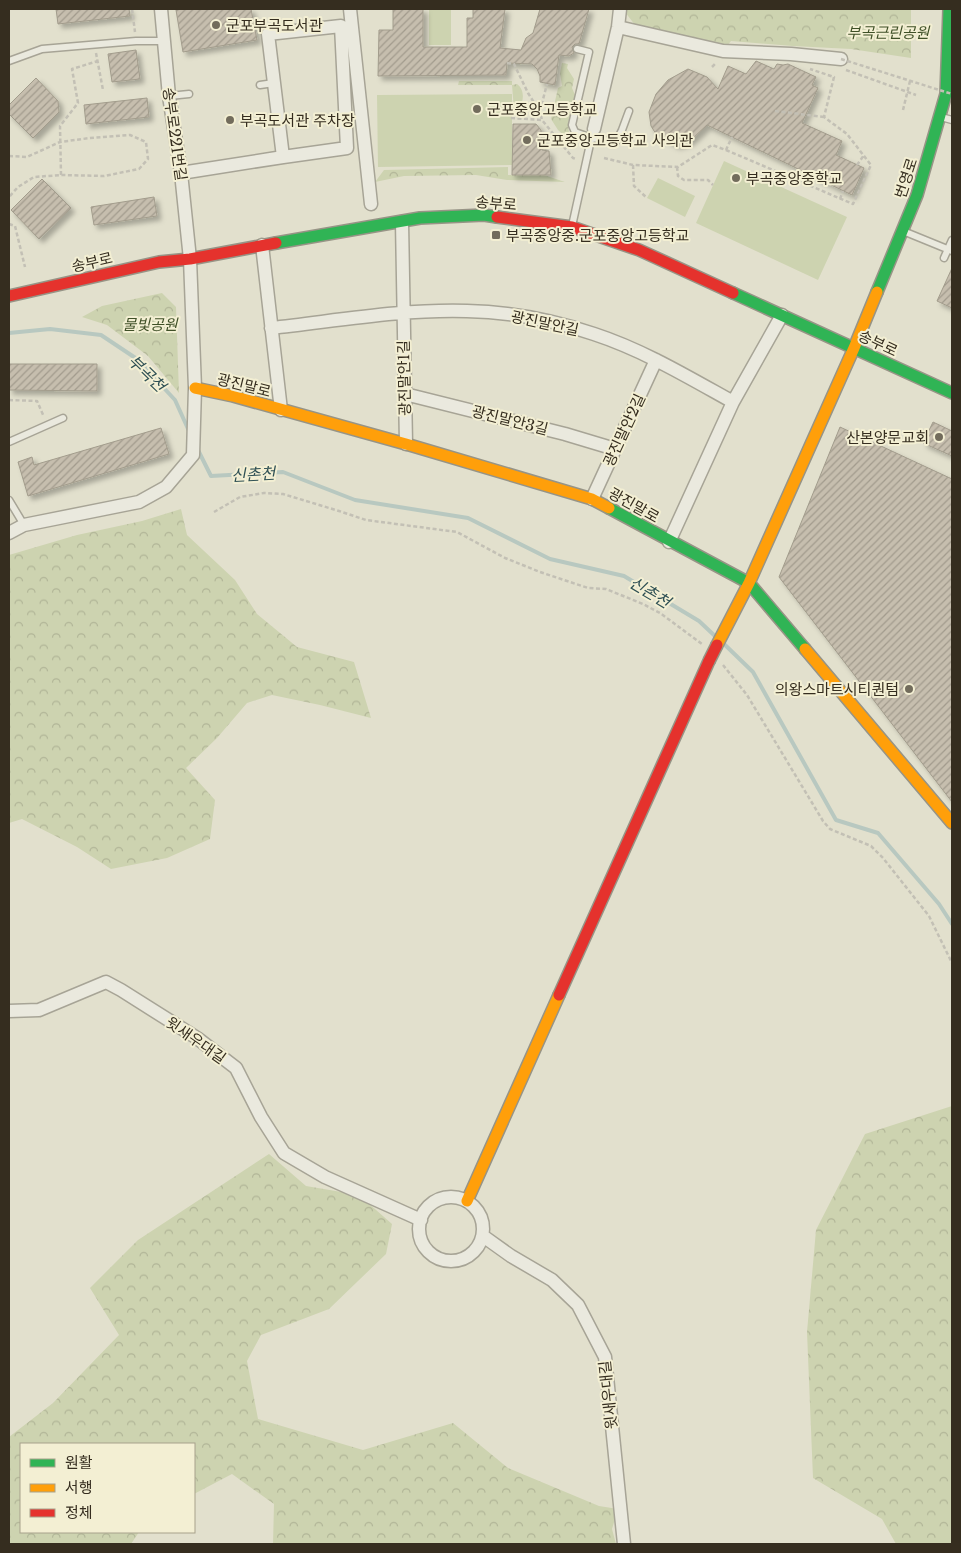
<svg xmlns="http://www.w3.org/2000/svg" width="961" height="1553" font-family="'Libre Baskerville','Noto Sans KR',serif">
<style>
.forest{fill:url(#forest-crowns)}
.garden{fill:#cdd3b0}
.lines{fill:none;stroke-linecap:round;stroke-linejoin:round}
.stream{stroke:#b8c8c0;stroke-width:4}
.building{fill:url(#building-hatch);stroke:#a29c8c;filter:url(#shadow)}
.lane-casing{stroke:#a7a496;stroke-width:9}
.street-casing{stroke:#a7a496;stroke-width:15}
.fast-casing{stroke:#979486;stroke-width:14}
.slow-casing{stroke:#979486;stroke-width:14}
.jam-casing{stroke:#979486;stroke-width:14}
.path{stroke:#c3c0b5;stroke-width:2.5;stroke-dasharray:4 2.5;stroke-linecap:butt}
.lane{stroke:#eae9de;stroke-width:6}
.street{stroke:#eae9de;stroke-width:12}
.fast{stroke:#30b455;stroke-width:11}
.slow{stroke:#ff9f0a;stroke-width:11}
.jam{stroke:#e5322d;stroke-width:11}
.jam-bridge-casing{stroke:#979486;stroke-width:14;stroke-linecap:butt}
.path-bridge{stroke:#c3c0b5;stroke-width:2.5;stroke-dasharray:4 2.5;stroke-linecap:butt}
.jam-bridge{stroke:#e5322d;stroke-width:11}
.poi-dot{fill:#726c5c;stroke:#f3efd3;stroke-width:2}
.labels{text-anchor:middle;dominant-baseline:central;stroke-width:4;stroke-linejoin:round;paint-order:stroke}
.poi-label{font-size:15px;fill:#352d1f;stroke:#f3efd3;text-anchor:start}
.park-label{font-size:15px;font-style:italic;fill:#3f5027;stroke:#f3efd3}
.street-label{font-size:15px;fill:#352d1f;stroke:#f3efd3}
.water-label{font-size:16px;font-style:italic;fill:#2f5054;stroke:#f3efd3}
</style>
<defs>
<pattern id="forest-crowns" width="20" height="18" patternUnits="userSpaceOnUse" patternTransform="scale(1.25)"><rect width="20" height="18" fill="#cdd3b0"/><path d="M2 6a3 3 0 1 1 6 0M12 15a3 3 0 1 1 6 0" fill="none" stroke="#b1b597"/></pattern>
<pattern id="building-hatch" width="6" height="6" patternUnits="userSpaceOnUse" patternTransform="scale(1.25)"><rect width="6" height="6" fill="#c6beae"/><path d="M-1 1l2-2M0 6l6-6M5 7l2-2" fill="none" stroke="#a29b8d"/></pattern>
<filter id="shadow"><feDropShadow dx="4" dy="4" stdDeviation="2.5" flood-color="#0004"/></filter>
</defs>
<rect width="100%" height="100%" fill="#e2e0cd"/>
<path class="forest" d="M625,9h286v49l-60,-9 -58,-3 -62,-5 -4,5 -92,-21 -10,-13z
M562,63l6,1 -1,4 7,11 -2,9 3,7 -7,29 2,17 -12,-11 -7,-11 7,-31 4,-2 -2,-13z
M459,81h53v4l5,-1c8,6 7,17 2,24l-5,2 -2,-25h-54z
M508,167v8h36l21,7 -58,-2 -31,-5 -72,1 -29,6 9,-12z
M162,293l14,14 3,86 -31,-37 -41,-31 -25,-8 20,-11z
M181,509l6,26 48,45 22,34 40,33 57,15 17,56 -51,-13 -48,-10 -25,8 -30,35 -31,30 29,32 -5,39 -43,19 -56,11 -34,-22 -55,-28 -13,4v-268l68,-20 65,-14z
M952,1106v438h-56l-14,-25 -69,-41 -6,-146 9,-102 49,-96z
M269,1154l37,32 53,9 33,29 -6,30 -57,55 -68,26 -14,26 11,58 105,31 90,-27 55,45 91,38 19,3 -6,20 4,15h-343l1,-40 -42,-30 -38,20v-50h-173v88h118l-8,12h-122v-107l44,-34 66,-68 -29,-47 48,-48z"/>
<path class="garden" d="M429,9h22v36h-22z
M512,94v71l-134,2 -1,-72z
M724,161l123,56 -29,63 -122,-57z
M658,178l37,18 -10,21 -38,-19z"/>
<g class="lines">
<path class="stream" d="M9,333l41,-4 51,6 36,24 38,41 14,31
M197,448l14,28 72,-4 72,28 113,18 82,41 74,17 75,45 17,16
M723,643l30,29 83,148 42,13 61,71 13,20"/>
</g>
<path class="building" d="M56,9h73l1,7 -72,8z
M182,9h69l6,31 -74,12 -7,-42z
M393,9h30v38h44v-29h6v-9h32l-5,39 21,2 5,-12 7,-5 7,-24h49l-10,35h-4l-3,3 2,6 -5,3 -10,-1 -4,30 -15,-3v-6l-3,-7 -5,-5 -25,-1 -1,12 -128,1 1,-46h14z
M136,50l4,29 -28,3 -4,-28z
M756,61l18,8 3,-5 6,1 5,-1 28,13 -4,8 6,3 -16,35 40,18 -6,14 28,13 -12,27 -145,-70 -17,16 -14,4 -20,-11 -5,-8 -2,-14 7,-18 12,-14 20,-11 19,8 11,12 10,-23 18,8z
M36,78l22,23 1,11 -26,26 -24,-24v-9z
M147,98l2,19 -63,7 -2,-19z
M513,124h23l5,6 1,20 7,1 2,24h-39z
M42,179l29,29 -32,31 -28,-29z
M154,197l3,19 -63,9 -3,-18z
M952,268v40l-15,-7z
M9,364h88v27l-88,-1z
M933,422l19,9v25l-29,-13z
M840,427l112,52v323l-173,-225z
M161,428l8,26 -141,42 -10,-34 14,-5 2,8z"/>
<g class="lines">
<g class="lane-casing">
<path id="lane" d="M577,49l12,3 -17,73 3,7 17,6 24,4 6,-12 7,-19
M9,61l33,-12 94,-8h29
M260,85l14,-2
M169,96l20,-2
M941,117l11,3
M572,226l20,-91
M903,231l49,20
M944,258l8,-18
M9,442l54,-24
M9,500l15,25"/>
</g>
<g class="street-casing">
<path id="street" d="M350,9l21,195
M618,27l105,24 68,3 50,5
M594,129l24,-102 2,-18
M181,173l102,-16 64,-9 -6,-122 -73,8 15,123
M402,222l4,222
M262,245l19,165
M271,328c65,-7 131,-19 196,-17 43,1 86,9 127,23 49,16 94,43 139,68
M405,394l160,40 50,15
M592,499l64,-139
M9,533l15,-8 115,-23 27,-15 27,-32 2,-67 -5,-129 -9,-86 -12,-77 -8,-87
M669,542l64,-140 49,-87
M9,1011l30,-1 67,-28 15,8 76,48 39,30 25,49 23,36 41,24 96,43
M419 1229a32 32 0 1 1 64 0a32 32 0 1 1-64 0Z
M483,1236l28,20 41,24 26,25 27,52 19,187"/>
</g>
<g class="fast-casing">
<path id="fast" d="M276,243l144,-25 64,-3 13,2
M877,292l40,-97 29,-101 3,-85
M733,293l219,100
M609,508l140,75 56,66"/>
</g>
<g class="slow-casing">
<path id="slow" d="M195,388l38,8 173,48 186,55 17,9
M717,645l32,-62 105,-235 23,-56
M805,649l147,174
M467,1201l92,-206"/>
</g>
<g class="jam-casing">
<path id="jam" d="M497,217l75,10 67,23 94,43
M9,296l150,-34 31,-3 86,-16
M559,995l150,-334"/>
</g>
<path class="path" d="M132,9l3,23
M96,53l7,37
M507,63l7,1 14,29 12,19 2,8 31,38 3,1
M712,67l4,-4
M846,70l70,25
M540,111l7,-27
M775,111l49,6
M511,118l31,2
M726,150l127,54 18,-39 -24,-31 -23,-17 10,-40 -24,-8
M9,156l18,1 33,-15 30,-4 40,-3 16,7 2,17 -9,10 -35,7 -43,-1 -27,2 -16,10 -9,10
M604,158l29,7 45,2 34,-22 14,5 6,-13
M633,165l1,21 13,12
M857,165l7,-10
M677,167l1,9 6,4h24l5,5
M61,175l-1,-49 18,-23 -6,-34 26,-8
M840,199l3,-8
M9,224l6,2 10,41
M9,400l28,1 7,16
M214,512l26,-15 24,-4 19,1 56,17 27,9 91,12 48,26 35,14 48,16 18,1 37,15 17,9 42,31
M723,665l24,30 76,126 7,8 41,17 12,12 46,58 23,47"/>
<use href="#lane" class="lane"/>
<use href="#street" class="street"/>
<use href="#fast" class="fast"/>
<use href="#slow" class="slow"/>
<use href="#jam" class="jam"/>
<g class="jam-bridge-casing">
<path id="jam-bridge" d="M709,661l8,-16"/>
</g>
<path class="path-bridge" d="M841,59l111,35
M903,110l7,-29"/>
<use href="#jam-bridge" class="jam-bridge"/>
</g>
<g class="poi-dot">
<circle cx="216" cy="25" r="5"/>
<circle cx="477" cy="109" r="5"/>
<circle cx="230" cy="120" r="5"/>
<circle cx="527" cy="140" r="5"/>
<circle cx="736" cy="178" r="5"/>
<rect x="491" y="230" width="10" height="10" rx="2.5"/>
<circle cx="939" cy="437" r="5"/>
<circle cx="909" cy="689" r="5"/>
</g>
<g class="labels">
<g class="poi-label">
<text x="226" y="25">군포부곡도서관</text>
<text x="487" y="109">군포중앙고등학교</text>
<text x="240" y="120">부곡도서관 주차장</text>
<text x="537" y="140">군포중앙고등학교 사의관</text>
<text x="746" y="178">부곡중앙중학교</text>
<text x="506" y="235">부곡중앙중.군포중앙고등학교</text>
<text x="929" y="437" text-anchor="end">산본양문교회</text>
<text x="899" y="689" text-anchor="end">의왕스마트시티퀀텀</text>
</g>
<g class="park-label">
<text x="888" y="32">부곡근린공원</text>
<text x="150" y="324">물빛공원</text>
</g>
<g class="street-label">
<text transform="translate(175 134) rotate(82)">송부로221번길</text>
<text transform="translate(906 178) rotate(-72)">번영로</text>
<text transform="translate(496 203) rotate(5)">송부로</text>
<text transform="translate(92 262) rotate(-13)">송부로</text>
<text transform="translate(545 323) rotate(12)">광진말안길</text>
<text transform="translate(878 343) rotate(25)">송부로</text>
<text transform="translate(404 378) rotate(-91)">광진말안1길</text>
<text transform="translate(244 385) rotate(14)">광진말로</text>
<text transform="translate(510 420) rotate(14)">광진말안3길</text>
<text transform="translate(624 430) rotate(-65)">광진말안2길</text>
<text transform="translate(634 505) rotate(29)">광진말로</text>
<text transform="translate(196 1040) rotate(35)">윗새우대길</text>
<text transform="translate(608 1395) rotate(-96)">윗새우대길</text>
</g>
<g class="water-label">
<text transform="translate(147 373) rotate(44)">부곡천</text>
<text transform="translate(253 474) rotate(-3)">신촌천</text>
<text transform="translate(650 592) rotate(31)">신촌천</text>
</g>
</g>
<rect width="961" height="1553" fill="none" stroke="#352d1f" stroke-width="20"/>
<rect x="20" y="1443" width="175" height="90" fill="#f3efd3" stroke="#a7a18b"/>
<rect x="30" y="1459" width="25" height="8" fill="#30b455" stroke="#a7a18b"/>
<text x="65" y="1468" font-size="15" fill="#352d1f">원활</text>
<rect x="30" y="1484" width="25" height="8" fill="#ff9f0a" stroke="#a7a18b"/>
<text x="65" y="1493" font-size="15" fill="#352d1f">서행</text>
<rect x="30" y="1509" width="25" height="8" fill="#e5322d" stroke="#a7a18b"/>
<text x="65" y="1518" font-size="15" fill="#352d1f">정체</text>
</svg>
